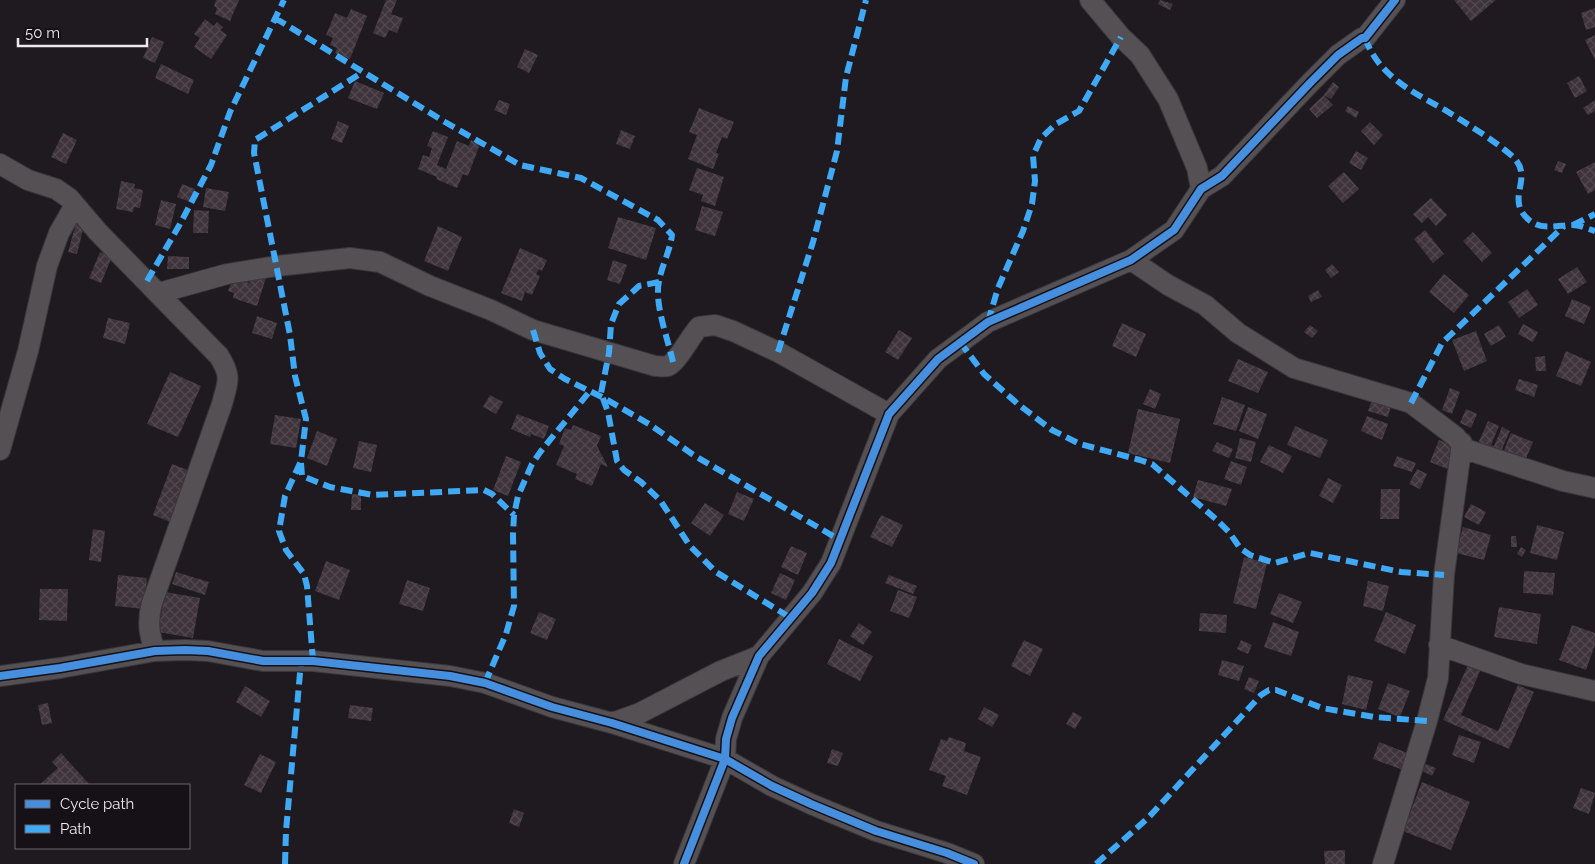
<svg xmlns="http://www.w3.org/2000/svg" width="1595" height="864" font-family="Raleway,sans-serif">
<style>
.building{fill:url(#building-cross-hatch)}
.lines{fill:none;stroke-linecap:round;stroke-linejoin:round}
.street-casing{stroke:#39373a;stroke-width:22}
.street{stroke:#545054;stroke-width:20}
.quiet{stroke:#3fa9f5;stroke-width:6;stroke-dasharray:12 6;stroke-linecap:butt}
.cycleway-casing{stroke:#161017;stroke-width:11}
.cycleway{stroke:#468fdf;stroke-width:8}
</style>
<defs>
<pattern id="building-cross-hatch" width="8" height="8" patternUnits="userSpaceOnUse" patternTransform="scale(1.25)"><rect width="8" height="8" fill="#3f343c"/><path d="M0 0l8 8M0 8l8-8" fill="none" stroke="#52484f"/></pattern>
</defs>
<rect width="100%" height="100%" fill="#1e1a1f"/>
<path class="building" d="M216,0h23l-9,21 -15,-7 2,-6 -3,-2z
M386,0h11l-6,14 12,4 -6,15 -8,-3 -4,8 -12,-5z
M1160,0l13,4 -3,6 -12,-6z
M1454,0h42l-25,21z
M1595,8v19l-9,3 -5,-17z
M351,9l16,7 -17,43 -15,-6 2,-5 -7,-3 3,-7 -7,-3 9,-22 12,5z
M205,19l9,7 3,-4 6,5 -3,3 7,5 -16,24 -17,-12 6,-9 -6,-4z
M1595,35v25l-10,-20z
M152,37l12,5 -9,21 -12,-5z
M525,49l13,6 -9,18 -12,-6z
M161,64l33,16 -6,14 -33,-16z
M1579,76l8,15 -12,7 -8,-15z
M355,81l29,12 -7,16 -29,-11z
M1333,82l6,5 -8,12 -7,-4 9,10 -16,13 -8,-9 15,-14z
M499,100l11,4 -4,11 -12,-5z
M1595,100v11l-7,4 -5,-7z
M1348,106l11,6 -3,6 -11,-7z
M699,108l35,14 -7,17 -5,-2 -6,16 3,1 -6,15 -25,-10 9,-24 -8,-3z
M338,121l11,5 -7,17 -11,-4z
M1370,122l13,13 -9,10 -13,-14z
M621,130l14,6 -5,13 -14,-5z
M433,131l15,6 -11,28 9,4 11,-28 12,5 2,-6 9,4 -12,32 -5,-2 -6,14 -21,-9 1,-2 -19,-8 5,-14 6,2 3,-9 -5,-2z
M63,133l14,7 -11,24 -15,-7z
M1356,151l12,7 -7,12 -12,-7z
M1558,161l8,3 -4,9 -8,-3z
M1595,162v28l-7,4 -12,-22z
M697,168l27,9 -9,29 -14,-5 2,-6 -14,-5z
M1344,172l15,17 -16,14 -15,-17z
M121,181l14,3 -1,4 9,2 -3,18 -6,-1 -1,5 -17,-3z
M182,184l13,5 -5,13 -13,-5z
M206,188l23,4 -4,19 -22,-4z
M1431,198l16,17 -11,11 -8,-9 -6,6 -9,-9z
M161,200l15,4 -6,25 -15,-4z
M702,206l21,6 -8,24 -20,-6z
M194,210l15,1 -1,22h-15z
M618,217l38,11 -10,32 -38,-12z
M76,223l8,2 -7,29 -9,-2z
M438,226l24,11 -14,34 -24,-10z
M1425,230l19,24 -11,9 -19,-24z
M1473,232l19,21 -10,9 -19,-21z
M520,248l27,12 -5,11 -3,-2 -3,5 4,2 -8,19 -7,-3 -3,9 -21,-8z
M100,252l12,5 -11,26 -12,-5z
M168,256l21,1v12h-22z
M613,260l14,5 -7,19 -13,-4z
M1332,264l7,8 -8,6 -6,-8z
M1577,267l10,15 -19,12 -10,-15z
M253,273l13,5 -9,28 -24,-8 1,-5 -6,-2 5,-14 16,6z
M1444,274l25,21 -15,18 -25,-21z
M1527,289l11,16 -19,13 -11,-16z
M1318,290l4,7 -11,5 -3,-6z
M1572,299l19,8 -7,17 -19,-8z
M257,316l20,7 -5,16 -20,-6z
M108,318l22,5 -5,21 -22,-6z
M1122,323l24,11 -10,23 -24,-11z
M1523,324l15,8 -5,10 -15,-8z
M1310,325l8,6 -6,7 -8,-6z
M1499,325l7,12 -15,9 -7,-12z
M899,330l13,8 -14,22 -13,-8z
M1476,331l11,30 -23,10 -12,-31z
M1566,351l25,11 -10,24 -25,-10z
M1545,356l1,15h-10l-1,-14z
M1238,359l30,13 -10,21 -30,-12z
M170,372l31,14 -23,51 -31,-13z
M1519,379l19,6 -4,12 -19,-7z
M1450,388l10,4 -8,22 -10,-4z
M1150,389l11,5 -6,15 -12,-5z
M490,395l13,7 -7,12 -13,-7z
M1222,397l23,8 -9,26 -23,-7z
M1372,400l19,6 -3,11 -20,-6z
M1248,407l19,7 -9,25 -19,-8z
M1138,409l42,10 -10,44 -42,-10z
M1466,409l11,5 -6,14 -11,-5z
M517,414l32,12 -5,13 -13,-5 -1,3 -19,-8z
M275,415l26,4 -5,29 -26,-4z
M1367,416l21,8 -6,16 -21,-9z
M1488,421l11,5 -8,19 3,1 8,-19 8,4 -12,27 -22,-10z
M573,425l28,11 -4,10 11,21 -7,-3 -9,22 -17,-7 2,-5 -21,-9 8,-19 -5,-2 6,-16 6,2z
M1295,426l33,14 -8,18 -33,-13z
M317,431l20,8 -10,27 -20,-8z
M1511,433l22,9 -11,26 -22,-8z
M1240,438l16,4 -5,20 -16,-4z
M1439,440l17,7 -9,22 -17,-7z
M359,441l18,4 -6,27 -18,-4z
M1217,442l16,7 -4,9 -17,-7z
M1269,445l23,11 -9,17 -23,-11z
M506,456l15,6 -13,34 -15,-6z
M1397,456l19,7 -4,9 -19,-6z
M1231,461l16,6 -6,18 -17,-6z
M172,464l21,8 -20,51 -20,-8z
M1417,469l10,5 -7,15 -11,-5z
M1328,478l14,7 -9,18 -14,-7z
M1198,480l34,9 -6,17 -33,-9z
M1381,489h19l-1,30h-19z
M737,492l17,7 -10,22 -16,-7z
M352,494l9,1v15h-10z
M705,503l19,12 -14,21 -19,-13z
M1471,504l15,8 -7,13 -15,-8z
M881,515l22,10 -11,22 -22,-10z
M1537,525l27,7 -7,28 -27,-7z
M1463,527l28,8 -7,25 -28,-7z
M93,529l12,2 -4,31 -12,-2z
M1511,536h5l1,11h-6z
M791,546l16,7 -9,22 -17,-8z
M1521,547l5,3 -4,7 -5,-3z
M1244,557l23,6 -11,46 -23,-6z
M326,561l24,9 -11,30 -24,-9z
M1524,571l31,2 -2,22 -30,-2z
M176,572l33,10 -4,13 -33,-11z
M780,573l15,7 -9,20 -15,-7z
M118,575l29,3 -3,31 -29,-3z
M889,575l28,11 -4,8 -28,-11z
M407,580l23,8 -7,23 -24,-7z
M1368,581l21,5 -6,25 -20,-5z
M40,589h28l-1,32 -28,-1z
M898,590l19,7 -8,21 -19,-7z
M165,592l35,6 -7,40 -35,-6z
M1279,593l23,9 -9,21 -23,-9z
M1499,607l42,7 -4,30 -43,-7z
M539,612l17,7 -9,21 -17,-7z
M1386,612l30,13 -11,29 -31,-13z
M1200,613l27,2 -1,18 -27,-2z
M1273,622l26,10 -8,24 -27,-9z
M859,623l13,9 -9,13 -13,-9z
M1572,625l23,8v12l-9,25 -27,-10z
M839,639l34,17 -13,25 -33,-17z
M1024,640l19,9 -13,27 -19,-10z
M1241,640l11,5 -4,9 -11,-5z
M1222,660l22,6 -5,15 -21,-6z
M1469,663l12,6 -20,46 37,16 20,-46 16,7 -25,57 -66,-29z
M1348,675l25,6 -7,29 -24,-6z
M1249,677l10,4 -5,12 -10,-4z
M1388,683l22,8 -10,26 -22,-8z
M245,686l25,15 -9,16 -25,-15z
M48,703l4,20 -10,2 -4,-20z
M350,705l23,3 -2,13 -23,-3z
M984,707l15,8 -7,12 -14,-8z
M1073,712l9,5 -7,12 -9,-5z
M1459,735l22,7 -7,21 -22,-8z
M949,737l17,6 -2,8 17,6 -14,38 -25,-9 4,-10 -17,-6 12,-31 6,2z
M1379,742l34,13 -7,16 -33,-12z
M832,749l11,4 -5,13 -11,-3z
M61,753l29,32h-51l19,-17 -6,-6z
M260,754l16,8 -15,31 -17,-8z
M1426,764l10,4 -4,8 -10,-5z
M1422,782l48,20 -19,48 -48,-19z
M1581,788l14,5 -6,21 -16,-6z
M514,809l10,4 -5,14 -10,-4z
M1345,850v14h-20l-1,-13z"/>
<g class="lines">
<g class="street-casing">
<path id="street" d="M1090,0l31,37 19,18 28,44 29,69 4,21
M0,164l28,16 28,9 13,9 29,34 121,124c13,21 9,25 3,48l-70,199c-5,18 -3,31 3,48
M1131,260l37,25 37,20 33,28 56,35 117,35 45,34 9,12 98,32 32,7
M159,293l68,-19 50,-8 73,-8 30,4 50,24 61,24 42,20 122,36c4,0 9,1 13,0 10,-5 22,-29 31,-39l16,-2 18,6 45,21 111,62
M0,450l28,-99 19,-85 12,-33 16,-28
M1439,645l82,29 74,17
M0,676l60,-8 95,-17 30,-1 23,1 55,10h50l137,15 35,7 67,24 60,16 113,36 47,27 39,18 65,27 71,22 27,11
M612,723l28,-10 81,-42 38,-15
M684,864l41,-105 1,-20 6,-21 27,-62 53,-63 19,-30 58,-149 49,-55 50,-37 143,-62 43,-30 27,-41 21,-13 88,-93 28,-28 24,-17h3l30,-38
M1383,864l44,-143 11,-43 6,-103 18,-132"/>
</g>
<use href="#street" class="street"/>
<path class="quiet" d="M275,18l170,104 75,43 61,13 77,42 14,15c-2,16 -10,30 -13,46 -5,23 9,58 14,81
M1365,38c14,38 46,53 80,72 22,14 46,28 66,45 26,22 -8,43 18,65 13,11 28,5 44,5 7,0 15,4 22,6
M1573,225l22,-11
M147,281l33,-57 31,-59 19,-53 54,-112
M659,282l-20,4 -20,18 -8,20 -2,29 -8,40 7,19 9,49 7,9 17,12 19,18 30,46 26,26 75,46
M988,322l10,-34 25,-57 9,-27 3,-23 -2,-25 8,-18 15,-14 23,-13 42,-74
M533,330l7,23 10,16 15,10 37,18 47,27 46,32 145,84
M960,342l24,32 35,31 33,25 28,14 60,16 12,4 65,56 12,12 11,16 10,7 25,8 35,-10 91,19 43,3
M778,352l35,-110 24,-91 9,-74 20,-77
M1411,403l31,-60 122,-117
M301,463l1,13 28,11 43,8 111,-5 8,4 22,21
M313,661l-6,-75 -3,-12 -18,-24 -7,-19 6,-35 16,-35 5,-42 -11,-43 -5,-41 -36,-182 1,-13 108,-68
M485,683l21,-49 8,-28 -1,-72 1,-19 4,-19 14,-32 9,-13 49,-60
M285,864l1,-33 15,-169
M1096,864l52,-46 113,-123 8,-5h7l46,18 52,9 53,4"/>
<g class="cycleway-casing">
<path id="cycleway" d="M0,676l60,-8 95,-17 30,-1 23,1 55,10h50l137,15 35,7 67,24 60,16 113,36 47,27 39,18 65,27 71,22 27,11
M684,864l41,-105 1,-20 6,-21 27,-62 53,-63 19,-30 58,-149 49,-55 50,-37 143,-62 43,-30 27,-41 21,-13 88,-93 28,-28 24,-17h3l30,-38"/>
</g>
<use href="#cycleway" class="cycleway"/>
</g>
<rect x="15" y="784" width="175" height="65" fill="#161017" stroke="#6c676d"/>
<rect x="25" y="800" width="25" height="8" fill="#468fdf" stroke="#6c676d"/>
<text x="60" y="809" font-size="15" fill="#ede9ee">Cycle path</text>
<rect x="25" y="825" width="25" height="8" fill="#3fa9f5" stroke="#6c676d"/>
<text x="60" y="834" font-size="15" fill="#ede9ee">Path</text>
<path d="M18 38v8h129v-8" fill="none" stroke="#ede9ee" stroke-width="2.5"/>
<text x="25" y="38" font-size="15" fill="#ede9ee" stroke="#161017" stroke-width="4" paint-order="stroke">50 m</text>
</svg>
